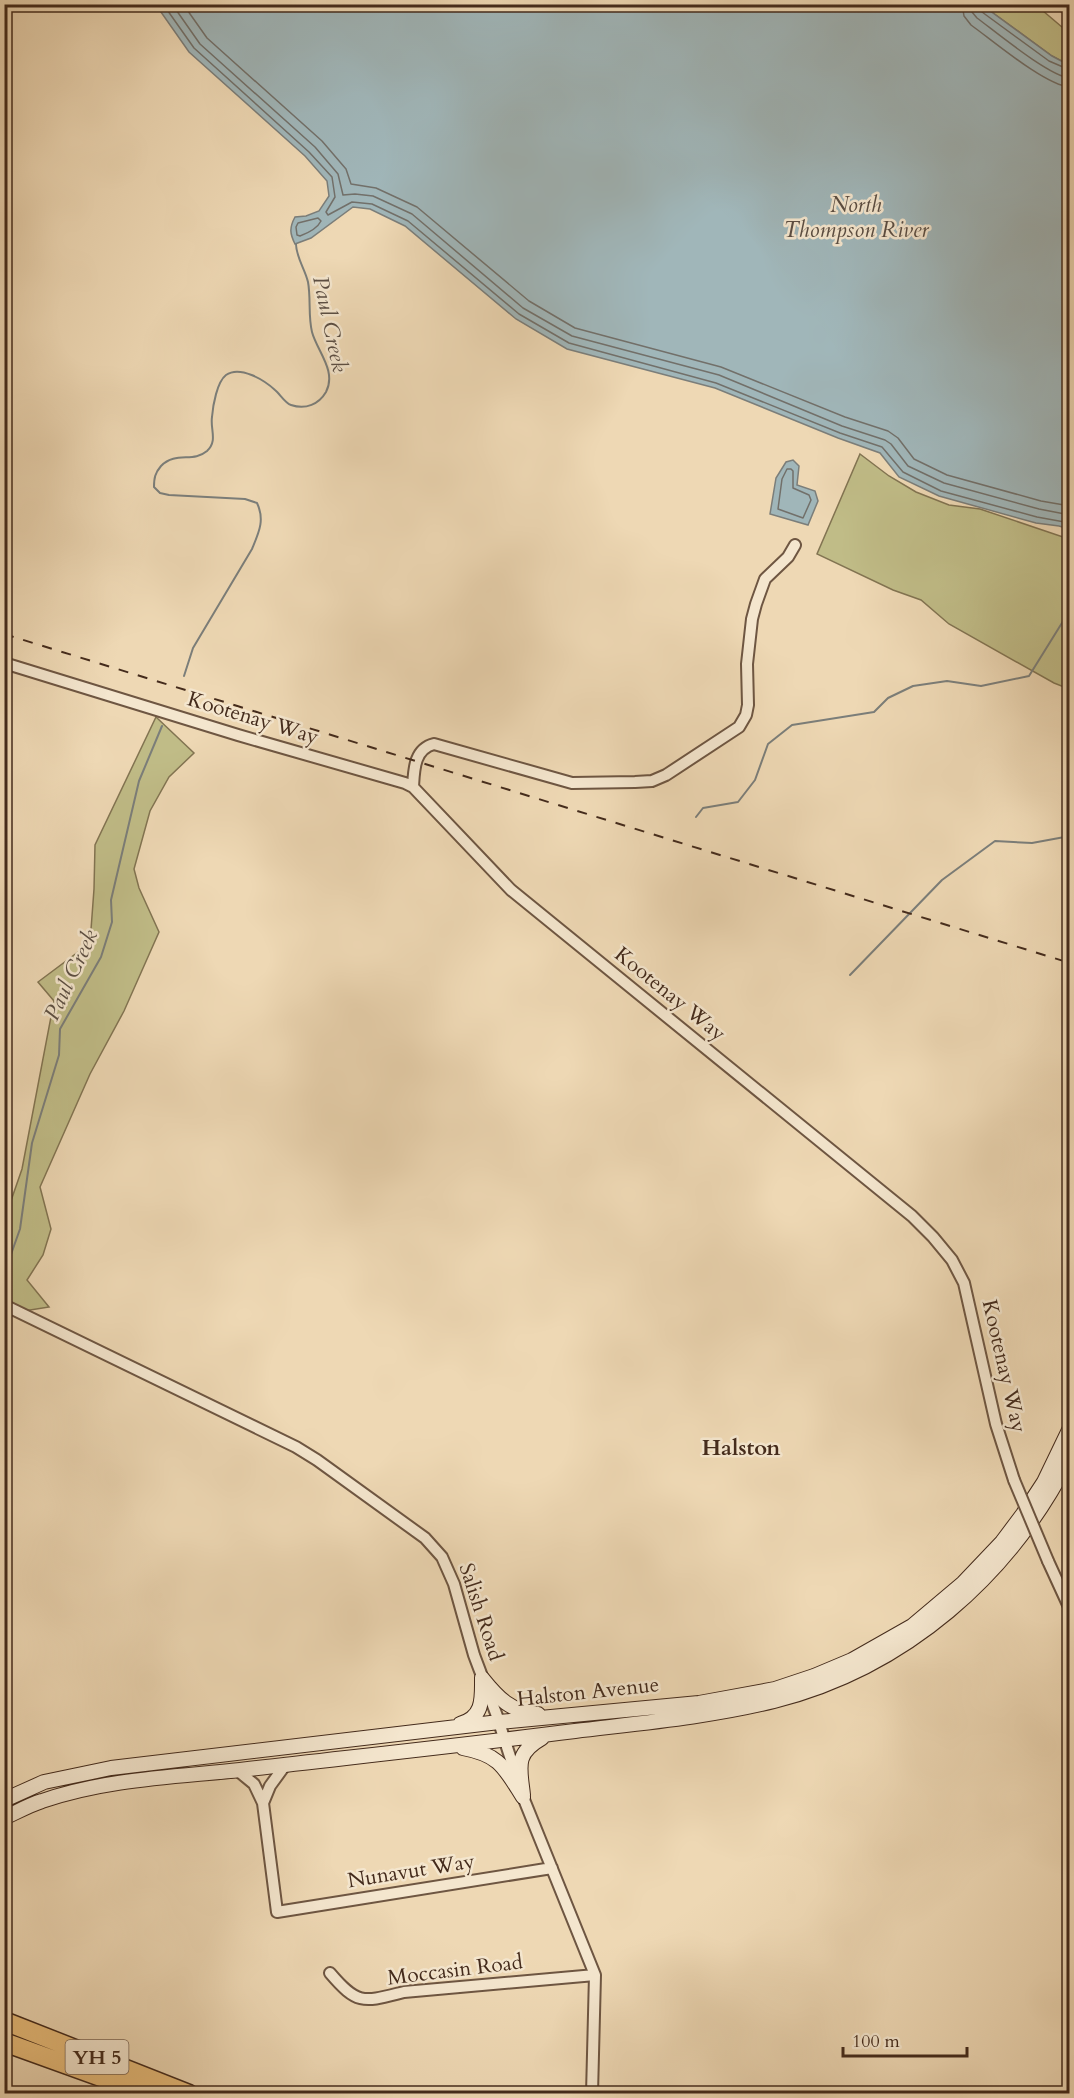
<svg xmlns="http://www.w3.org/2000/svg" width="1074" height="2098" font-family="Cardo,serif">
<style>
.green{fill:#c0bc87;stroke:#827452;stroke-width:1.5}
.water{fill:#a0b6b9;stroke:#7b7e7a;stroke-width:1.5}
.lines{fill:none;stroke-linecap:round;stroke-linejoin:round}
.shore{stroke:#72706a;stroke-width:1.5}
.stream{stroke:#7b7e7a;stroke-width:2}
.street-casing{stroke:#6e5642;stroke-width:14}
.secondary-casing{stroke:#442b1c;stroke-width:16}
.highway-casing{stroke:#442b1c;stroke-width:21}
.street{stroke:#f4e6ce;stroke-width:10}
.secondary{stroke:#f4e6ce;stroke-width:14}
.highway{stroke:#e7bc7a;stroke-width:18}
.rail{stroke:#442b1c;stroke-width:2;stroke-dasharray:10 10;stroke-linecap:butt}
.street-bridge-casing{stroke:#6e5642;stroke-width:14;stroke-linecap:butt}
.street-bridge{stroke:#f4e6ce;stroke-width:10}
.labels{text-anchor:middle;dominant-baseline:central;stroke-width:5;stroke-linejoin:round;paint-order:stroke}
.shield{fill:#f4e6ce;stroke:#796351;stroke-width:1.5}
.shield-label{font-size:20px;font-weight:bold;fill:#442b1c}
.street-label{font-size:21px;fill:#442b1c;stroke:#f4e6ce}
.water-label{font-size:22px;font-style:italic;fill:#5b4e43;stroke:#f4e6ce}
.neighbourhood-label{font-size:22px;font-weight:bold;fill:#442b1c;stroke:#f4e6ce}
</style>
<rect width="100%" height="100%" fill="#eed8b4"/>
<filter id="stains"><feTurbulence type="fractalNoise" baseFrequency=".00333" numOctaves="4"/><feColorMatrix values="0 0 0 0 .2 0 0 0 0 .09 0 0 0 0 .02 0 0 0 .5 -.17"/></filter>
<radialGradient id="worn" r=".72"><stop offset=".6" stop-color="#630" stop-opacity="0"/><stop offset="1" stop-color="#630" stop-opacity=".3"/></radialGradient>
<path class="green" d="M982,5h54l33,28v32l-17,-9z
M860,454l29,22 27,16 33,13 31,4 89,30v150l-15,-6 -105,-59 -28,-24 -28,-10 -76,-36z
M156,717l38,36 -25,24 -19,34 -16,58 5,19 20,44 -35,79 -34,63 -50,113 11,42 -8,26 -16,25 22,27 -25,4 -19,-12v-81l17,-49 32,-168 -16,-19 52,-39 4,-54 1,-44z"/>
<path class="water" d="M156,5h826l70,51 17,9v464l-10,-3 -23,-3 -97,-27 -40,-19 -19,-24 -42,-15 -123,-50 -148,-39 -51,-30 -111,-93 -35,-17 -17,-2 -42,31 -16,6c-5,-10 -6,-16 0,-27l11,-1 13,-5 10,-15 -2,-15 -22,-25 -116,-104z
M793,460l6,6 -2,19 18,6 3,10 -10,24 -38,-11 6,-36 10,-16z"/>
<g class="lines">
<path class="shore" d="M163,4l31,44 115,104 23,25 3,20 -9,15 2,3 24,-13 20,2 36,17 111,93 50,29 147,40 124,50 42,14 21,25 38,19 96,26 33,6
M172,4l28,40 115,103 23,27 5,21 12,-1 18,2 39,18 111,94 49,28 147,39 123,51 43,14 6,4 17,22 36,17 95,26 31,6
M183,4l24,34 115,103 24,28 5,15 25,4 41,19 112,94 46,27 146,39 124,50 43,14 10,7 16,21 33,16 94,26 29,5
M962,4l2,12 7,9c21,15 75,61 99,62
M971,4l1,8 5,6c19,14 72,58 93,60
M979,4l3,8 67,49 21,9
M318,218l3,3c-4,8 -13,12 -21,15l-3,-1 -1,-8 2,-4z
M791,469l2,2v17l16,7 2,5 -8,18 -25,-9 4,-30 5,-10z"/>
<path class="stream" d="M184,676l9,-28 59,-99c7,-17 13,-29 5,-46l-12,-4 -76,-4 -9,-2 -6,-6c0,-9 1,-14 7,-21 15,-15 32,-3 46,-15 11,-10 3,-22 5,-34 1,-12 5,-35 14,-42 14,-10 38,5 49,15 5,4 10,13 16,15 15,5 28,-1 35,-13 11,-21 -9,-41 -14,-60 -4,-16 -1,-34 -4,-50 -3,-13 -12,-25 -12,-38
M696,817l7,-9 35,-6 17,-22 13,-36 24,-19 82,-13 14,-14 25,-12 34,-5 34,5 48,-10 41,-66
M850,975l92,-95 53,-39 37,2 38,-7
M4,1274l16,-45 12,-86 27,-88 1,-26 41,-72 11,-35 -1,-22 28,-119 23,-55"/>
<g class="street-casing">
<path id="street" d="M1062,4l8,7
M4,663l234,72 167,48 8,4 98,103 401,326 21,21 19,23 12,23 32,141 18,56
M413,787c1,-17 1,-38 21,-43l138,39 63,-1 17,-1 14,-6 73,-48 7,-12 2,-10 -1,-41 5,-45 4,-15 9,-25 23,-22 7,-12
M4,1305l292,142 21,13 108,78 17,19 12,27 20,71 23,61 26,81 72,178 -3,119
M1048,1561l22,48
M237,1770l17,14 9,19 14,109 275,-44
M263,1803l7,-17 16,-22
M330,1973c28,33 34,29 74,19l191,-17"/>
</g>
<g class="secondary-casing">
<path id="secondary" d="M482,1678c16,20 29,34 56,36
M460,1724c24,-7 22,-26 22,-46
M463,1748c37,7 41,19 60,49
M523,1795c-3,-28 -9,-41 19,-57
M4,1800l40,-18 67,-14 388,-46 200,-19 76,-14 39,-13 38,-16 60,-34 51,-43 39,-41 21,-28 21,-32 26,-54
M4,1818c13,-6 25,-13 38,-17 64,-22 132,-24 198,-31 112,-13 224,-25 335,-39 66,-8 134,-14 199,-30 131,-33 236,-125 296,-244"/>
</g>
<g class="highway-casing">
<path id="highway" d="M4,2021l185,73
M4,2042l144,52"/>
</g>
<use href="#street" class="street"/>
<use href="#secondary" class="secondary"/>
<use href="#highway" class="highway"/>
<path class="rail" d="M4,634l1066,329"/>
<g class="street-bridge-casing">
<path id="street-bridge" d="M1014,1480l34,81"/>
</g>
<use href="#street-bridge" class="street-bridge"/>
</g>
<g class="labels">
<rect class="shield" x="65.5" y="2040" width="63" height="34" rx="4.5"/>
<g class="shield-label">
<text x="97" y="2057">YH 5</text>
</g>
<g class="street-label">
<text transform="translate(253 718) rotate(17)">Kootenay Way</text>
<text transform="translate(670 994) rotate(39)">Kootenay Way</text>
<text transform="translate(1004 1366) rotate(77)">Kootenay Way</text>
<text transform="translate(481 1612) rotate(72)">Salish Road</text>
<text transform="translate(588 1692) rotate(-6)">Halston Avenue</text>
<text transform="translate(411 1871) rotate(-9)">Nunavut Way</text>
<text transform="translate(455 1970) rotate(-7)">Moccasin Road</text>
</g>
<g class="water-label">
<text x="856" y="205">North<tspan x="856" dy="25">Thompson River</tspan></text>
<text transform="translate(330 324) rotate(78)">Paul Creek</text>
<text transform="translate(71 975) rotate(-65)">Paul Creek</text>
</g>
<g class="neighbourhood-label">
<text x="741" y="1448">Halston</text>
</g>
</g>
<rect width="1074" height="2098" fill="none" stroke="#eed8b4" stroke-width="24"/>
<rect x="6" y="6" width="1062" height="2086" fill="none" stroke="#442b1c" stroke-width="3"/>
<rect x="12" y="12" width="1050" height="2074" fill="none" stroke="#442b1c" stroke-width="1.5"/>
<path d="M843 2047v9h124v-9" fill="none" stroke="#442b1c" stroke-width="3"/>
<text x="852" y="2047" font-size="18" fill="#442b1c" stroke="#f4e6ce" stroke-width="4.5" paint-order="stroke">100 m</text>
<rect width="100%" height="100%" filter="url(#stains)"/>
<rect width="100%" height="100%" fill="url(#worn)"/>
</svg>
